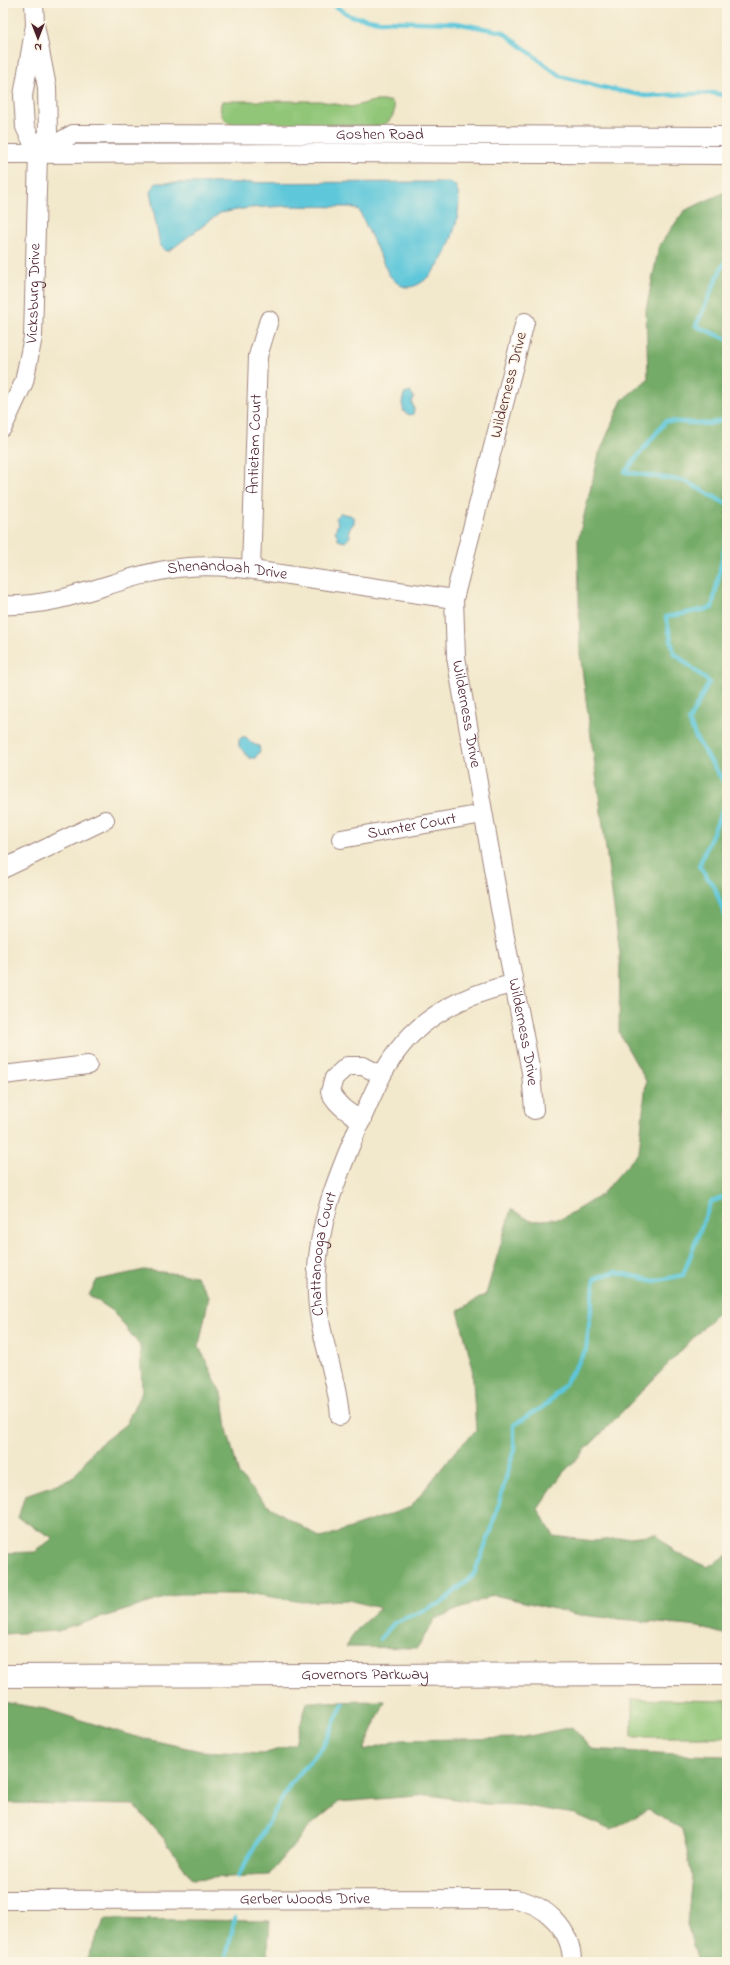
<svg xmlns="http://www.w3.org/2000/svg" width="730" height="1965" font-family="'Indie Flower',sans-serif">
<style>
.green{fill:#91c678;stroke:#6e7252}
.forest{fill:#74ab68;stroke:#5f654a}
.water{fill:#5ec7da;stroke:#547382}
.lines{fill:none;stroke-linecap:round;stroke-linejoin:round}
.stream{stroke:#5ec7da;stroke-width:4.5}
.minor-casing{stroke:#9e847c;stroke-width:20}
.major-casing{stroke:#9e847c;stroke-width:24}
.minor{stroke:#fff;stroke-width:18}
.major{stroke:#fff;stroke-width:22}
.labels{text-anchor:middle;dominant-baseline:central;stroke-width:3;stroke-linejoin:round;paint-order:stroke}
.street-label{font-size:16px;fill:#4a1f2b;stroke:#fcf5e5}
</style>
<rect width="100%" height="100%" fill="#fcf5e5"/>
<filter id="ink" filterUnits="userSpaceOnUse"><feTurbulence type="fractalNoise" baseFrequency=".025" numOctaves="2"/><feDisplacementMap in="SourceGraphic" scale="8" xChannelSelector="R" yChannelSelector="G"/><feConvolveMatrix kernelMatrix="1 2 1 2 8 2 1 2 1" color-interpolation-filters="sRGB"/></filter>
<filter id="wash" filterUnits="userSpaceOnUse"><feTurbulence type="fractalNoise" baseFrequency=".012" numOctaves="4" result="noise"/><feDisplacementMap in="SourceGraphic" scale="16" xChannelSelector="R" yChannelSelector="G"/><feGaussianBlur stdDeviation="0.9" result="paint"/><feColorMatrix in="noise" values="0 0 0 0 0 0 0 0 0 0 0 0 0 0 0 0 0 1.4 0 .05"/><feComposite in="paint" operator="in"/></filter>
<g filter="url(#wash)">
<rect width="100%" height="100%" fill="#f2e8cc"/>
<path class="green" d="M222,101h98l31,6 23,-6h16c10,7 1,21 -8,25h-143c-13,-1 -22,-11 -17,-25z
M632,1699l95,2v36h-95z"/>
<path class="forest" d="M727,191v1112l-165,171 -24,35 16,27 40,5 62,-7 19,18 32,15 20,-12v80l-29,-8 -118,-12 -86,-20 -59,24 -18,29 -72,-1 14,-20 21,-19 -32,-8 -46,2 -48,-8h-76l-120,37 -55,3v-81l32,-1 18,-14 -35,-20 7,-23 47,-16 23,-31 31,-24 16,-33 -2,-45 -27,-35 -24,-16 8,-15 47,-10 52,6 13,20 -10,50 24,51 4,32 12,46 28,30 54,33 90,-31 45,-57 20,-19 -4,-66 -14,-54 28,-17 25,-85 20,12 32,-3 38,-23 38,-43 7,-71 -27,-48 1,-79 -40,-300 -2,-114 21,-86 23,-54 26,-21 -2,-69 13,-64 25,-35z
M385,1701l-21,49 37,-10 119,-2 52,-11 19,22 102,6 34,1v52l-3,1 3,56v97h-29l-11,-37 5,-50 -10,-46 -34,-19 -37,20 -37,-16 -53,-9 -36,-1 -55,-9 -91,7 -29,24 -41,49 -77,4 -27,-39 -31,-35 -131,-2v-101l42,7 88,27 68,15 62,3 32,-10 12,-42z
M105,1919l165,2 -3,41h-182z"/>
<path class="water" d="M449,182l6,3c15,25 -17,105 -49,102 -7,-1 -12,-7 -17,-12l-30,-65 -8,-3 -63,-1 -40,2 -28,5 -51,38h-3l-6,-6 -10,-53 6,-9z
M411,392l3,6 -2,4 2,7 -1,5 -3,1 -6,-3 -2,-9 2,-9z
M340,513l10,2 4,3v5l-5,6 1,8 -5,5 -7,-2 -1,-6 -2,-2 3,-9 -3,-5z
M242,737h4l7,7 6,2 1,5 -5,7h-6l-10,-12v-6z"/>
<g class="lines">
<path class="stream" d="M331,3l19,13 29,5 77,2 47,9 57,44 41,11 45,9 67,-3 10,2 4,4
M727,260l-6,9 -25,57 31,13
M727,419l-19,5 -42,-3 -41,51 60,9 42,23
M727,537l-15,71 -46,9 8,36 35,29 -20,39 7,17 31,49
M727,799l-28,67 16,22 12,34
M380,1639l14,-16 49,-21 31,-28 16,-40 24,-84v-25l33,-21 17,-19 22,-35 9,-72 21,-6 39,9 28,-6 28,-73 16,-6
M238,1876l53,-93 31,-35 21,-44
M225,1962l10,-44"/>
</g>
</g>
<g filter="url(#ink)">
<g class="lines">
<g class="minor-casing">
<g id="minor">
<path d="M34,3l1,22 12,62 1,46 -10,21"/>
<path d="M3,154l333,-1 391,2"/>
<path id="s1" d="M38,154l35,-20 654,2"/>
<path id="s2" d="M525,322l-71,277 2,58 49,280 26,135 3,38"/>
<path id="s3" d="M3,427l21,-45 9,-45 5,-183 -13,-27 -2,-31 12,-71"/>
<path id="s4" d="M251,569l7,-213 11,-36"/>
<path id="s5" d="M3,605c66,3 122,-34 186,-38 37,-3 76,5 112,10 51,7 102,15 153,22"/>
<path id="s6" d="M341,839l142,-25"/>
<path d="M3,869l102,-49"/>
<path d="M3,1075l85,-10"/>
<path d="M362,1120c-14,-7 -24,-14 -32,-28l4,-14 13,-12h16l18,9"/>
<path id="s7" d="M340,1416c-3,-41 -21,-79 -23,-121 -4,-64 21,-121 46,-179 14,-31 24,-57 49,-82 29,-28 63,-42 101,-50"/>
<path id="s8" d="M3,1900l512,-1c30,5 57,30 57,63"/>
</g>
</g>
<g class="major-casing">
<g id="major">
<path id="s9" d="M3,1676l724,-2"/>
</g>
</g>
<use href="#minor" class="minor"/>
<use href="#major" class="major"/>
</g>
</g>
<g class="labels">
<g class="street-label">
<text stroke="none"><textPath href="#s1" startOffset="347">Goshen Road</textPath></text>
<text stroke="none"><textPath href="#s3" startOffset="139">Vicksburg Drive</textPath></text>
<text transform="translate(509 385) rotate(-76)">Wilderness Drive</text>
<text stroke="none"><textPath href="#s4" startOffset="125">Antietam Court</textPath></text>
<text stroke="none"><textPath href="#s5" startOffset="229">Shenandoah Drive</textPath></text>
<text stroke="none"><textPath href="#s2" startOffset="402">Wilderness Drive</textPath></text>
<text stroke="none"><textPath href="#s6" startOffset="72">Sumter Court</textPath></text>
<text stroke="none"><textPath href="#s2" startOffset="725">Wilderness Drive</textPath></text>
<text stroke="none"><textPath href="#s7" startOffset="165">Chattanooga Court</textPath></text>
<text stroke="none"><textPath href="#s9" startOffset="362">Governors Parkway</textPath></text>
<text stroke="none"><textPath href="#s8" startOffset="302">Gerber Woods Drive</textPath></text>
</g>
</g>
<rect width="730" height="1965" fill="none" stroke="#fcf5e5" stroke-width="16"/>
<g transform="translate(38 38) rotate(180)" stroke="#fcf5e5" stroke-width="3" paint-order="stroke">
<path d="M0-3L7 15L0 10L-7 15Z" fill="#4a1f2b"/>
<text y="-6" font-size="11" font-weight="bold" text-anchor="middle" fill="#4a1f2b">N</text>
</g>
</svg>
